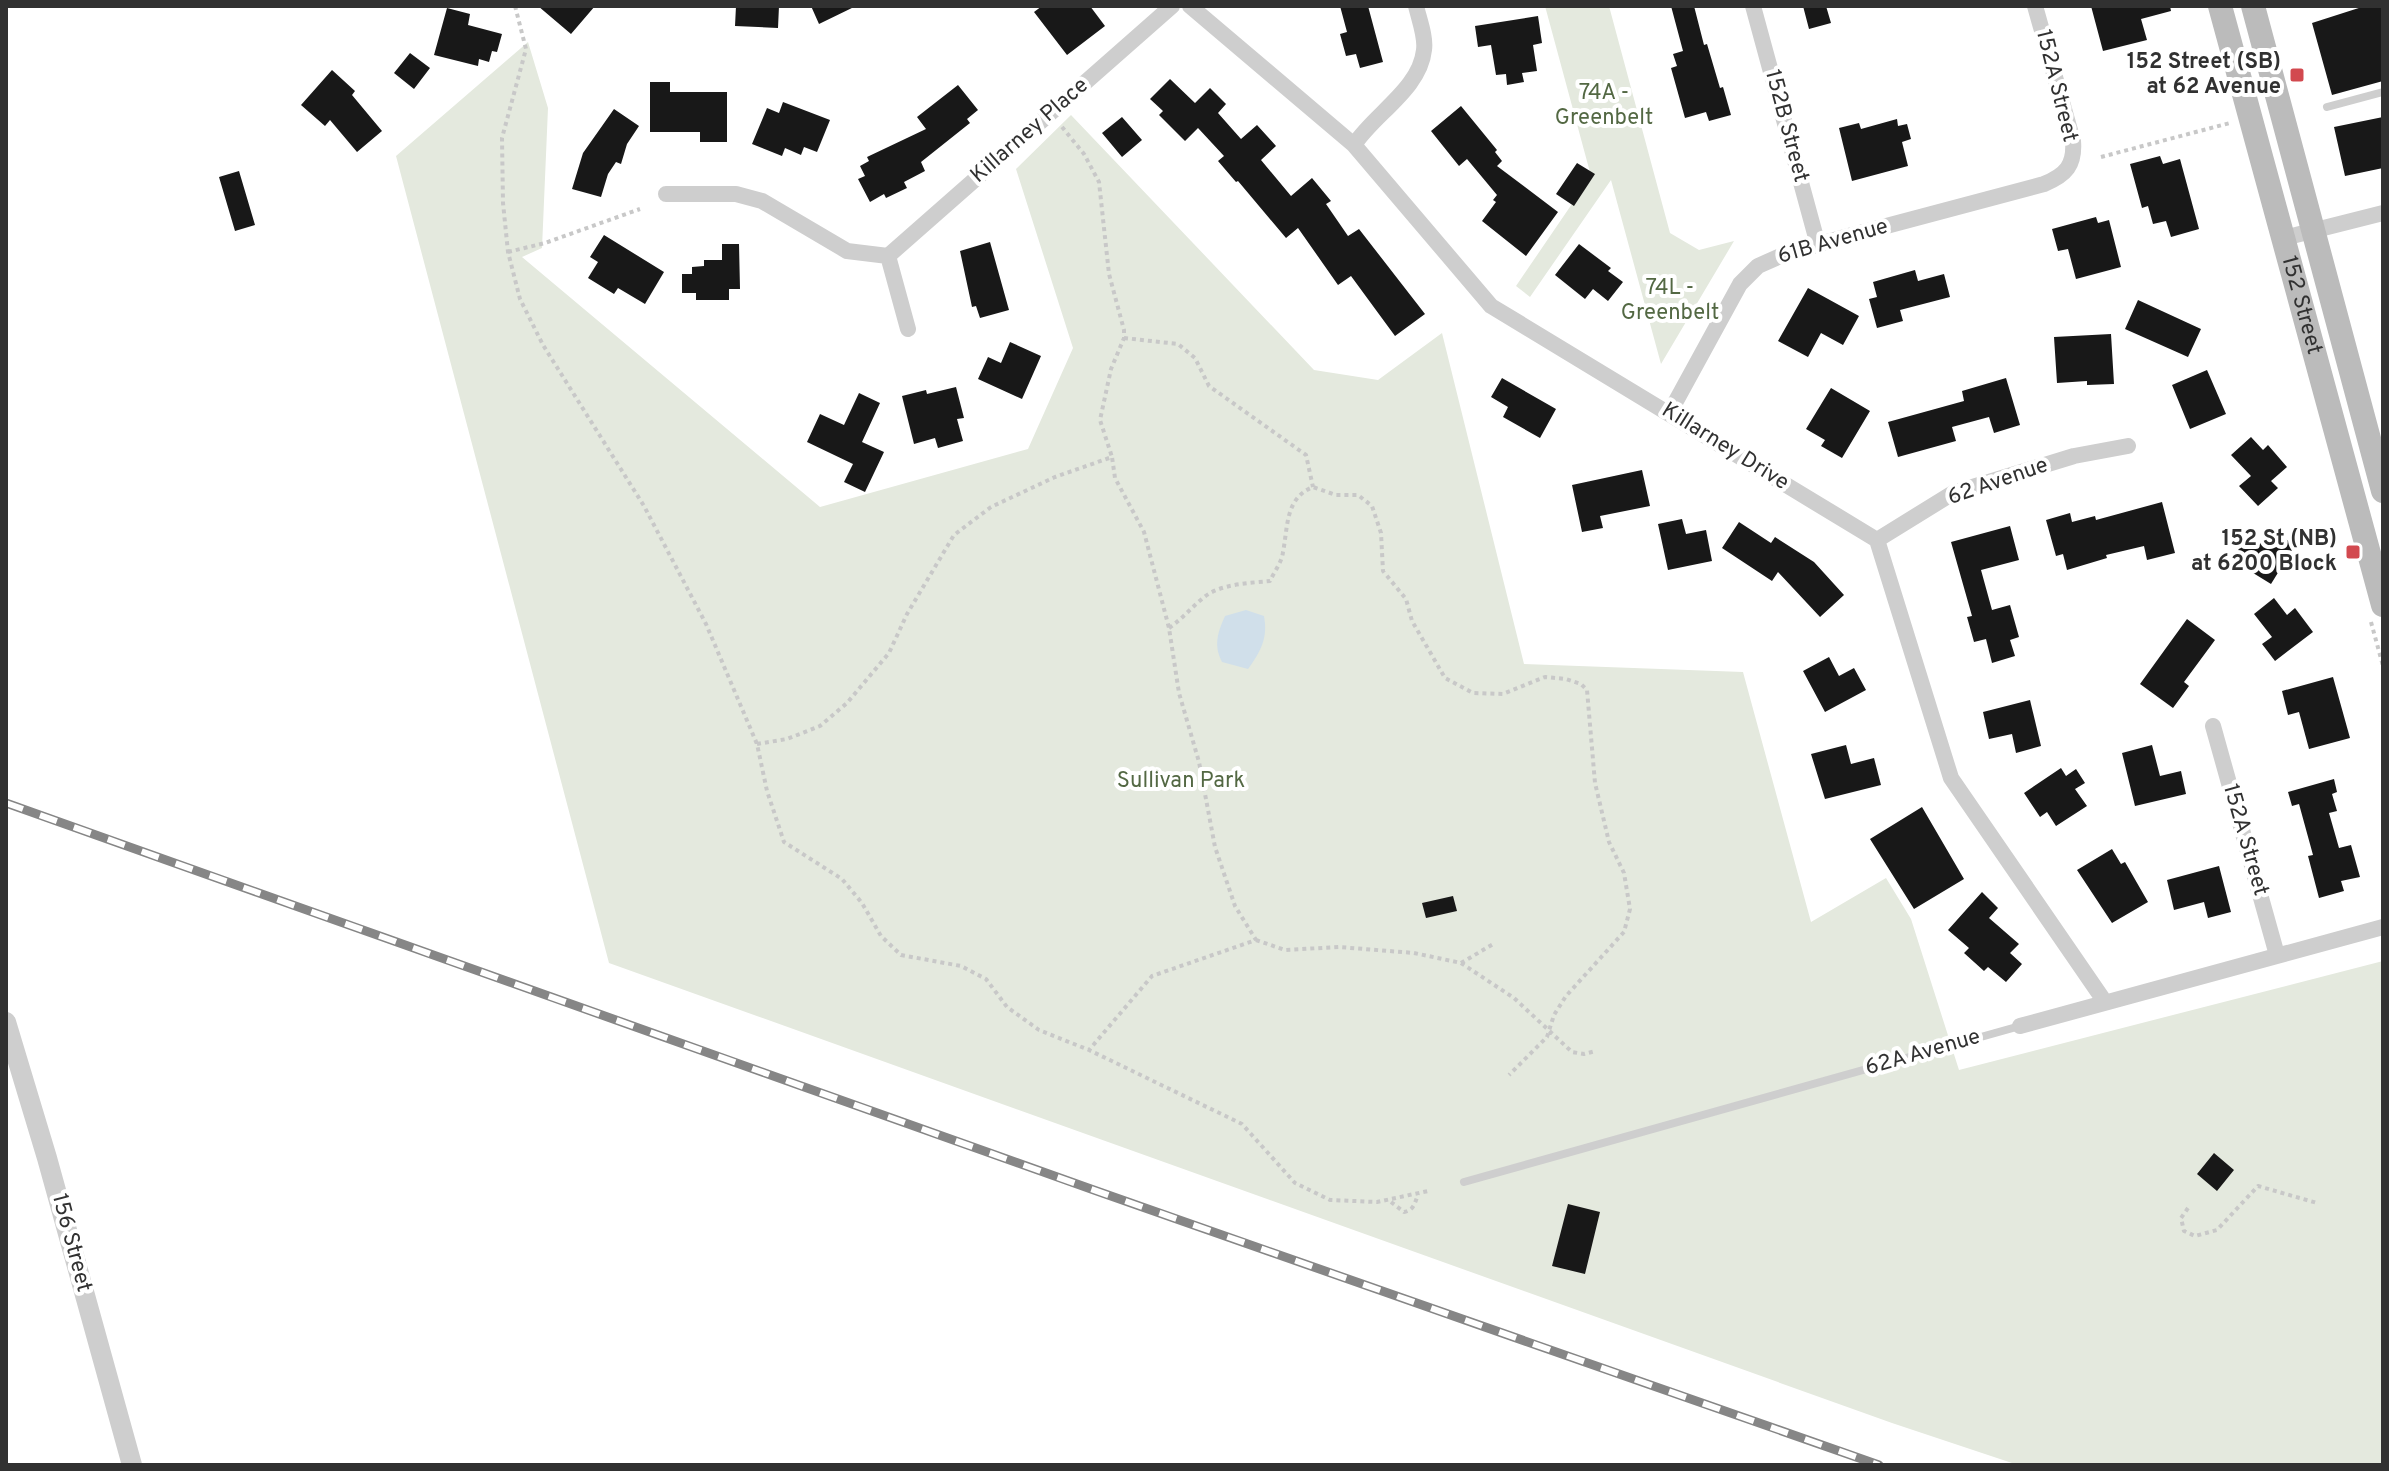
<svg xmlns="http://www.w3.org/2000/svg" width="2389" height="1471" font-family="Overpass,sans-serif">
<style>
.green{fill:#e4e9de}
.water{fill:#d0dfea}
.building{fill:#181818}
.lines{fill:none;stroke-linecap:round;stroke-linejoin:round}
.path{stroke:#c8c8c8;stroke-width:4;stroke-dasharray:4 4;stroke-linecap:butt}
.service{stroke:#cecece;stroke-width:8}
.minor{stroke:#cecece;stroke-width:16}
.tertiary{stroke:#cecece;stroke-width:20}
.secondary{stroke:#bbb;stroke-width:24}
.rail-casing{stroke:#868686;stroke-width:9}
.rail{stroke:#fff;stroke-width:6;stroke-dasharray:18;stroke-linecap:butt}
.poi-dot{fill:#d2494f;stroke:#fff;stroke-width:3}
.labels{text-anchor:middle;dominant-baseline:central;stroke-width:8;stroke-linejoin:round;paint-order:stroke}
.poi-label{font-size:22px;font-weight:bold;fill:#313131;stroke:#fff;text-anchor:end}
.street-label{font-size:22px;fill:#313131;stroke:#fff}
.park-label{font-size:22px;fill:#536843;stroke:#fff}
</style>
<rect width="100%" height="100%" fill="#fff"/>
<path class="green" d="M1545,6h64l61,227 29,17 35,-9 -73,123 -50,-184 -81,117 -14,-11 75,-110z
M528,42l20,66 -6,140 -20,9 298,250 208,-58 45,-101 -57,-179 55,-54 243,255 64,10 64,-47 82,331 219,8 68,250 75,-44 25,41 48,151 424,-109v504h-365l-126,-42 -1283,-460 -213,-807z"/>
<path class="water" d="M1246,610l18,6c4,22 -3,35 -16,53l-26,-7c-9,-17 -4,-30 3,-46z"/>
<path class="building" d="M538,6h57l-24,28z
M736,6h43l-1,22 -43,-2z
M811,6h45l-37,18z
M1042,6h48l15,20 -38,29 -33,-43z
M1340,6h28l15,56 -23,6 -4,-14 -10,2 -6,-22 7,-2z
M1671,6h23l10,39 3,-1 13,44 3,-1 8,28 -22,6 -3,-9 -21,6 -14,-50 6,-2 -4,-12 10,-3z
M1803,6h23l5,17 -22,6z
M2091,6h79l1,5 -30,8 6,21 -44,11z
M2365,6h18v75l-51,14 -20,-72z
M447,8l23,6 -2,11 34,9 -5,18 -5,-1 -3,11 -10,-3 -1,7 -44,-11z
M1538,16l4,27 -9,2 4,26 -15,2 2,9 -17,3 -1,-11 -10,1 -5,-30 -13,2 -3,-21z
M410,53l20,15 -16,21 -20,-16z
M332,70l23,21 -3,4 30,36 -25,21 -27,-32 -5,6 -24,-21z
M1170,79l25,24 15,-15 16,16 -8,9 23,26 16,-14 19,21 -15,14 30,36 21,-18 19,23 -5,3 22,32 11,-7 66,85 -30,22 -44,-60 -13,9 -40,-57 -12,10 -48,-57 -2,1 -18,-21 6,-5 -26,-28 -13,13 -26,-26 4,-4 -13,-12z
M650,82h20v10h57v50h-27v-10h-50z
M958,85l20,25 -11,9 3,4 -49,39 4,9 -21,11 3,6 -21,10 -2,-4 -14,8 -12,-23 7,-3 -5,-10 9,-5 -2,-4 59,-28 -9,-12z
M783,102l47,18 -13,32 -13,-5 -3,8 -16,-7 -3,8 -30,-12 15,-36 12,5z
M1461,106l36,44 -2,2 7,9 -5,5 61,46 -32,44 -44,-35 14,-19 -3,-2 4,-5 -30,-36 -8,7 -28,-35z
M614,109l25,17 -12,18 -6,20 -5,-2 -8,12 -7,23 -29,-8 11,-36z
M1122,117l20,23 -20,17 -20,-24z
M2383,117v51l-38,8 -11,-49z
M1897,119l1,7 9,-2 4,15 -9,3 6,24 -56,15 -13,-53 20,-5 2,6z
M2160,156l3,8 17,-5 19,70 -28,8 -5,-16 -13,3 -5,-18 -6,2 -12,-44z
M1577,163l18,11 -21,32 -18,-12z
M239,171l16,54 -20,6 -16,-54z
M2096,217l2,6 11,-3 12,47 -45,12 -8,-30 -10,2 -6,-22z
M604,235l60,37 -19,32 -27,-16 -4,6 -26,-16 10,-16 -8,-5z
M990,242l19,68 -29,8 -4,-12 -4,1 -12,-56z
M722,244h17l1,45h-11v11h-33v-7h-14v-19h10v-7l12,-1v-6h18z
M1579,244l32,24 -3,3 15,11 -15,19 -15,-12 -8,10 -30,-24z
M1915,270l3,11 26,-7 6,23 -50,13 3,11 -26,7 -8,-29 8,-2 -4,-15z
M1808,288l51,28 -16,29 -22,-12 -13,24 -30,-16z
M2138,300l63,29 -13,28 -63,-28z
M2111,334l3,50 -27,1v-4l-30,2 -3,-46z
M1010,342l31,14 -19,43 -44,-20 10,-22 13,6z
M2207,370l19,44 -36,15 -18,-44z
M1502,378l54,31 -16,29 -37,-21 5,-10 -17,-10z
M2006,378l14,47 -26,8 -5,-16 -37,10 4,14 -58,16 -10,-35 76,-21 -2,-10z
M956,387l8,31 -7,1 6,22 -25,7 -3,-10 -21,6 -12,-48 24,-6 1,4z
M1831,388l39,23 -28,47 -21,-12 4,-6 -19,-11z
M859,393l21,10 -18,39 22,10 -19,40 -21,-10 9,-18 -46,-22 13,-28 24,11z
M2251,437l12,13 5,-5 19,22 -16,14 7,7 -20,18 -19,-20 12,-10 -20,-21z
M1642,470l8,36 -50,10 3,12 -21,4 -10,-47z
M2162,502l13,51 -28,7 -3,-14 -38,9 1,3 -40,12 -4,-16 -7,2 -10,-36 24,-7 2,9 23,-6 1,4z
M1682,519l4,15 20,-4 6,31 -44,9 -10,-46z
M1739,522l32,21 4,-6 39,25 30,33 -24,22 -42,-45 -6,9 -50,-33z
M2010,526l9,34 -38,10 11,40 18,-5 9,32 -9,3 5,16 -23,7 -6,-24 -12,3 -7,-25 5,-1 -21,-74z
M2269,529l26,16 -24,39 -39,-24 13,-21 13,8z
M2274,598l13,17 8,-7 18,24 -38,29 -13,-17 10,-7 -18,-23z
M2187,619l28,21 -31,42 5,4 -16,22 -33,-24z
M1829,657l10,19 15,-8 12,22 -41,22 -22,-41z
M2333,677l17,61 -41,11 -10,-37 -11,3 -6,-24z
M2030,700l11,46 -25,7 -4,-19 -23,5 -6,-27z
M1846,745l5,19 23,-6 7,27 -56,14 -14,-45z
M2152,745l8,31 21,-5 5,23 -51,12 -13,-53z
M2061,768l5,8 10,-7 9,14 -10,6 12,17 -31,20 -9,-14 -7,5 -16,-24z
M2334,779l3,13 -5,2 5,17 -8,2 10,35 12,-3 9,32 -19,4 3,10 -25,7 -11,-42 5,-1 -14,-51 -7,2 -4,-14z
M1922,807l42,72 -50,30 -44,-70z
M2112,849l9,15 4,-2 23,40 -36,21 -35,-53z
M2219,866l12,46 -23,6 -4,-16 -30,8 -7,-30z
M1982,892l16,16 -9,10 30,26 -9,9 12,11 -16,18 -18,-15 -4,4 -20,-18 5,-5 -21,-18z
M1453,896l4,15 -31,7 -4,-15z
M2214,1153l20,17 -17,21 -20,-17z
M1568,1204l32,8 -15,62 -33,-8z"/>
<g class="lines">
<path class="path" d="M515,6l11,43 -24,89 1,65 5,49 12,47 23,46 101,161 62,118 51,120 10,47 17,51 58,37 20,24 19,33 20,19 60,11 25,13 21,28 32,23 50,20 153,74 53,59 35,17 47,2 51,-11
M1062,127l22,27 15,28 10,92 15,56v8l-13,31 -11,51 12,37
M2101,157l129,-34
M508,252l37,-9 95,-34
M1124,338l54,6 17,14 14,28 97,69 7,32
M2371,622l12,44
M1169,628c13,-9 22,-20 34,-30 16,-14 46,-15 67,-17 4,-9 12,-19 13,-29 5,-25 2,-54 30,-65l23,8h22l14,11 9,27 2,38 23,28 6,22 33,57 28,15 30,1 42,-17 21,2 15,5 6,6 8,93 14,59 15,31 6,36 -6,23 -58,64 -12,19 -7,22 -38,38
M757,744l30,-5 33,-13 27,-23 42,-50 18,-39 47,-79 37,-28 64,-30 57,-20 3,21 29,54 25,96 10,65 20,69 16,85 20,59 21,34 -104,36 -63,74
M1256,940l29,10 54,-3 75,6 47,10 53,35 58,54 12,2 12,-3
M1461,963l34,-20
M1391,1202l13,10c10,-2 11,-9 14,-18
M2188,1208l-7,10 3,13 11,5 22,-6 41,-44 59,17"/>
<path class="service" d="M2327,107l56,-15
M1464,1182l556,-156"/>
<path class="minor" d="M1190,6l164,139 137,161 386,234 74,238 154,224
M1753,6l65,239
M1354,145c20,-31 66,-56 70,-95 2,-13 -5,-31 -8,-44
M666,194h70l26,7 85,50 41,5 284,-250
M2284,238l99,-25
M888,256l20,73
M1670,412l70,-128 18,-18 27,-12 60,-17 199,-53c22,-9 31,-19 29,-43l-38,-135
M1877,540l76,-47 121,-37 54,-10
M2213,726l64,229
M2020,1026l363,-99"/>
<path class="tertiary" d="M6,1022l41,136 85,307"/>
<g class="secondary">
<path id="s1" d="M2220,6l163,599"/>
<path d="M2253,6l130,485"/>
</g>
<g class="rail-casing">
<path id="rail" d="M6,803l1085,386 788,276"/>
</g>
<use href="#rail" class="rail"/>
</g>
<g class="poi-dot">
<rect x="2289" y="67" width="16" height="16" rx="4"/>
<rect x="2345" y="544" width="16" height="16" rx="4"/>
</g>
<g class="labels">
<g class="poi-label">
<text x="2281" y="62">152 Street (SB)<tspan x="2281" dy="25">at 62 Avenue</tspan></text>
<text x="2337" y="539">152 St (NB)<tspan x="2337" dy="25">at 6200 Block</tspan></text>
</g>
<g class="street-label">
<text transform="translate(2056 86) rotate(76)">152A Street</text>
<text transform="translate(1786 126) rotate(75)">152B Street</text>
<text transform="translate(1030 131) rotate(-41)">Killarney Place</text>
<text transform="translate(1833 242) rotate(-16)">61B Avenue</text>
<text stroke="none"><textPath href="#s1" startOffset="310">152 Street</textPath></text>
<text transform="translate(1725 447) rotate(32)">Killarney Drive</text>
<text transform="translate(1998 482) rotate(-19)">62 Avenue</text>
<text transform="translate(2245 840) rotate(74)">152A Street</text>
<text transform="translate(1923 1053) rotate(-16)">62A Avenue</text>
<text transform="translate(71 1243) rotate(75)">156 Street</text>
</g>
<g class="park-label">
<text x="1604" y="93">74A -<tspan x="1604" dy="25">Greenbelt</tspan></text>
<text x="1670" y="288">74L -<tspan x="1670" dy="25">Greenbelt</tspan></text>
<text x="1181" y="781">Sullivan Park</text>
</g>
</g>
<rect width="2389" height="1471" fill="none" stroke="#313131" stroke-width="16"/>
</svg>
